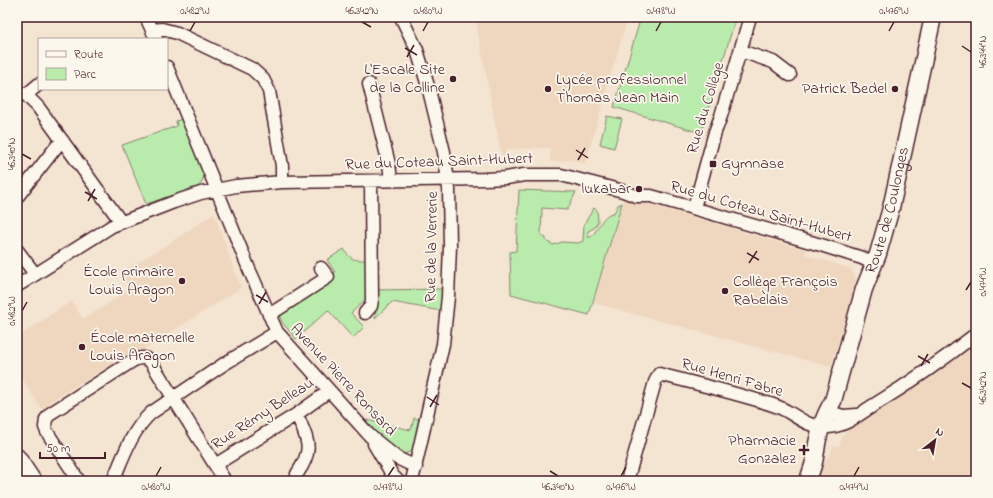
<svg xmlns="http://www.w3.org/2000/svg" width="993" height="498" font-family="'Indie Flower',sans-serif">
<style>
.built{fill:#efd7bf}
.green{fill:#b9ecac;stroke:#82866c}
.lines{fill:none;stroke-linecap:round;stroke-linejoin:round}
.minor-casing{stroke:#4a1f2b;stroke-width:15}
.major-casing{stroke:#4a1f2b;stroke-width:19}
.minor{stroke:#fbf7ec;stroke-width:12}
.major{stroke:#fbf7ec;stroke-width:16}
.ticks{fill:none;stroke:#4a1f2b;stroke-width:1.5}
.poi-dot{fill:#4a1f2b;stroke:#fbf7ec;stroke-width:1.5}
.labels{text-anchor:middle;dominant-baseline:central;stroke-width:3.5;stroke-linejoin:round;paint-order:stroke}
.poi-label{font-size:16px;fill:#4a1f2b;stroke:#fbf7ec;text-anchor:end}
.street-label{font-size:16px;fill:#4a1f2b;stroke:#fbf7ec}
.neatline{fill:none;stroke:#4a1f2b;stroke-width:1.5}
.ticks-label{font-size:10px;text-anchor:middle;fill:#4a1f2b}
</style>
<rect width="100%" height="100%" fill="#f4e4d2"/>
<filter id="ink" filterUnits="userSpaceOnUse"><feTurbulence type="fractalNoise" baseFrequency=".025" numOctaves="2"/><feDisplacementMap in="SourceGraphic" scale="8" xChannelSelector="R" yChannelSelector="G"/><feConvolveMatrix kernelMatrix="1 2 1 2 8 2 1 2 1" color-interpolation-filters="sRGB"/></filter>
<g filter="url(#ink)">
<path class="built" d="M475,17h153l-43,147 -14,-4 -21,2v-14l-43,1 -3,21z
M624,197l182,53v5l45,14 6,11 -26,87 -238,-64z
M214,213l27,75 -136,86 -3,-4 -52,32 2,5 -4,3h-3l-4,-2 -24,-37v-33l36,-25 19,-12 11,18 17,-10 30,-20 -10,-16 45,-27z
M976,337v144h-161l5,-14 10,-12 3,-9 6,1 4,-12 18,-17z"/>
<path class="green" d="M641,17h95l-35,116 -87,-26z
M607,116l15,3 -8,29 -14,-4z
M182,119l22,57 -2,6 -3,4 -53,18 -24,-59 55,-19 -1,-5z
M519,190l57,2 -9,18 -25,-2 -1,27 5,3v3l7,4 9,-3 16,1 5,-2 1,-17 10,-16 3,2 1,12 -4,6 -6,3v6h3c7,-7 12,-24 23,-24l4,-8 4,-2 -33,112 -78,-21 -1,-42 6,-1z
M344,249c7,12 10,11 24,11v37l-17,16 13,14 -11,11 -25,-28 -32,29 -14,-17 -3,-8 53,-34 3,-8 -8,-12z
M443,289l-2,22 -49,-9 -17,16 1,-28z
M414,418l7,2c-2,8 -2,18 -5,25 -1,4 -5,7 -9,8 -14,4 -31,-22 -40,-31v-2l44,10z"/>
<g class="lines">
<g class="minor-casing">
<path id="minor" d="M146,17l10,22
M401,17l16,33 11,36 16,66 5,37 1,57 -2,51 -5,47 -31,137
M152,30l10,-1 15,4 75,36 11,10 6,12 13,75v16
M741,51l32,11 17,13
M167,67l82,202 28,63 93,104 27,22 19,9
M369,84l20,80 2,16
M17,91l9,4 12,12 83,115
M26,95l13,-11
M17,197l40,-51 6,-5
M694,208l21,-76 6,-16 29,-99
M17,250l18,24
M17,286l95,-60 62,-24 27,-9 35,-7 46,-4 202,-3 22,-1 18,-3h37l62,16 13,5h15l170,49 41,13 12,6
M365,313l6,-7 1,-6 -1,-119
M269,315l59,-38 -7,-9
M822,421l11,-8 10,3 14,-1
M374,444l19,32 5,5
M215,465l82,-51 32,-23
M297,474c18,-27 10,-33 0,-60
M79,481l-32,-49 -2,-5 1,-8 5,-6 83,-53c7,-3 11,-3 17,2l74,119
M113,481c10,-24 19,-51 38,-68l73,-49 53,-32
M627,481l28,-99 4,-8c38,10 77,19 114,31 21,6 30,23 55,22 19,-1 31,-13 46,-22 36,-22 69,-45 102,-71"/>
</g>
<g class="major-casing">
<g id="major">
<path d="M17,457l16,24"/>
<path id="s1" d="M808,481c2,-8 6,-16 7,-24 2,-18 8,-40 18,-56l31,-112 14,-35 13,-46 42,-191"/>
</g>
</g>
<use href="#minor" class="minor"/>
<use href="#major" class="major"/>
</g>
</g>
<path class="ticks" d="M362,22l9,5M190,31l5,-9M423,31l5,-9M656,31l5,-9M889,31l5,-9M962,46l9,6M405,48l12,7M407,57l7,-12M576,150l12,8M22,154l9,5M578,160l7,-12M85,192l12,7M88,201l7,-12M747,253l12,7M749,263l8,-12M966,290l5,-8M256,295l12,7M259,304l7,-12M22,311l5,-9M918,356l12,7M921,366l7,-12M962,383l9,5M427,397l12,8M430,407l7,-12M550,471l8,5M156,476l5,-9M388,476l6,-9M621,476l5,-9M854,476l5,-9"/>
<g class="poi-dot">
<circle cx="453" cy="79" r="4"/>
<circle cx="548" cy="89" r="4"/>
<circle cx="895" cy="89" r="4"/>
<rect x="709" y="160" width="8" height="8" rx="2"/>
<circle cx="639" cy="189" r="4"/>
<circle cx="182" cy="281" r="4"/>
<circle cx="725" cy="291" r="4"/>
<circle cx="82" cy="347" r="4"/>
<path d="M802 444h4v4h4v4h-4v4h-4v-4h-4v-4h4z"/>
</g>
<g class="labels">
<g class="poi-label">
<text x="445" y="70">L'Escale Site<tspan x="445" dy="18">de la Colline</tspan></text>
<text x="556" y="80" text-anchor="start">Lycée professionnel<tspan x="556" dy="18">Thomas Jean Main</tspan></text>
<text x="887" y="89">Patrick Bedel</text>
<text x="721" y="164" text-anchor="start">Gymnase</text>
<text x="631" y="189">lukabar</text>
<text x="174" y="272">École primaire<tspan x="174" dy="18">Louis Aragon</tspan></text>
<text x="733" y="282" text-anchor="start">Collège François<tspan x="733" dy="18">Rabelais</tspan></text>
<text x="90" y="338" text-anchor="start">École maternelle<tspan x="90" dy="18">Louis Aragon</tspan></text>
<text x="796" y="441">Pharmacie<tspan x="796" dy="18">Gonzalez</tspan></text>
</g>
<g class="street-label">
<text transform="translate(706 108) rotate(-73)">Rue du Collège</text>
<text transform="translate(439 162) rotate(-2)">Rue du Coteau Saint-Hubert</text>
<text stroke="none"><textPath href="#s1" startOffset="283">Route de Coulonges</textPath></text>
<text transform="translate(761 212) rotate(16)">Rue du Coteau Saint-Hubert</text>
<text transform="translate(432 247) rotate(-89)">Rue de la Verrerie</text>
<text transform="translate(732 378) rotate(16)">Rue Henri Fabre</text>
<text transform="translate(343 380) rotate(47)">Avenue Pierre Ronsard</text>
<text transform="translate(263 414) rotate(-33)">Rue Rémy Belleau</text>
</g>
</g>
<rect width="993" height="498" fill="none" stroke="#fbf7ec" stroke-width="44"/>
<rect x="38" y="38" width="130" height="52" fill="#fbf7ec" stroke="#b4a19f"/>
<rect x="46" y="51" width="20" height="6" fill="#fbf7ec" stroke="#b4a19f"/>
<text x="74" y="58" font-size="12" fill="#4a1f2b">Route</text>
<rect x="46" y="68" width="20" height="12" fill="#b9ecac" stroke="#b4a19f"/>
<text x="74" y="78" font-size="12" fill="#4a1f2b">Parc</text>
<g transform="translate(935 440) rotate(31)" stroke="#fbf7ec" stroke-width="3" paint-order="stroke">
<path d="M0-3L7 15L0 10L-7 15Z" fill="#4a1f2b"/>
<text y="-6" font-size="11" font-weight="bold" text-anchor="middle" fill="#4a1f2b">N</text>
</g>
<path d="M40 452v6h65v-6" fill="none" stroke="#4a1f2b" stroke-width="2"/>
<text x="46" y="452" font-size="12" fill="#4a1f2b" stroke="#fbf7ec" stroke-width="3" paint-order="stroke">50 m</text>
<rect x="22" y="22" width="949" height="454" class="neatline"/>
<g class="ticks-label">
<text x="195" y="14">0.482°W</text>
<text x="362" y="14">46.342°N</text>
<text x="428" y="14">0.480°W</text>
<text x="661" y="14">0.478°W</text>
<text x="894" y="14">0.476°W</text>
<text transform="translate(982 52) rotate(-90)" y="4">46.344°N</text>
<text transform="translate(11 154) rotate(-90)" y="4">46.340°N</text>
<text transform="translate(982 282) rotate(-90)" y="4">0.474°W</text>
<text transform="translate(11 311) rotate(-90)" y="4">0.482°W</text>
<text transform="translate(982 388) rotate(-90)" y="4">46.342°N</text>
<text x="156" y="490">0.480°W</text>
<text x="388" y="490">0.478°W</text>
<text x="558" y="490">46.340°N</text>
<text x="621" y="490">0.476°W</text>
<text x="854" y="490">0.474°W</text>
</g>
</svg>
